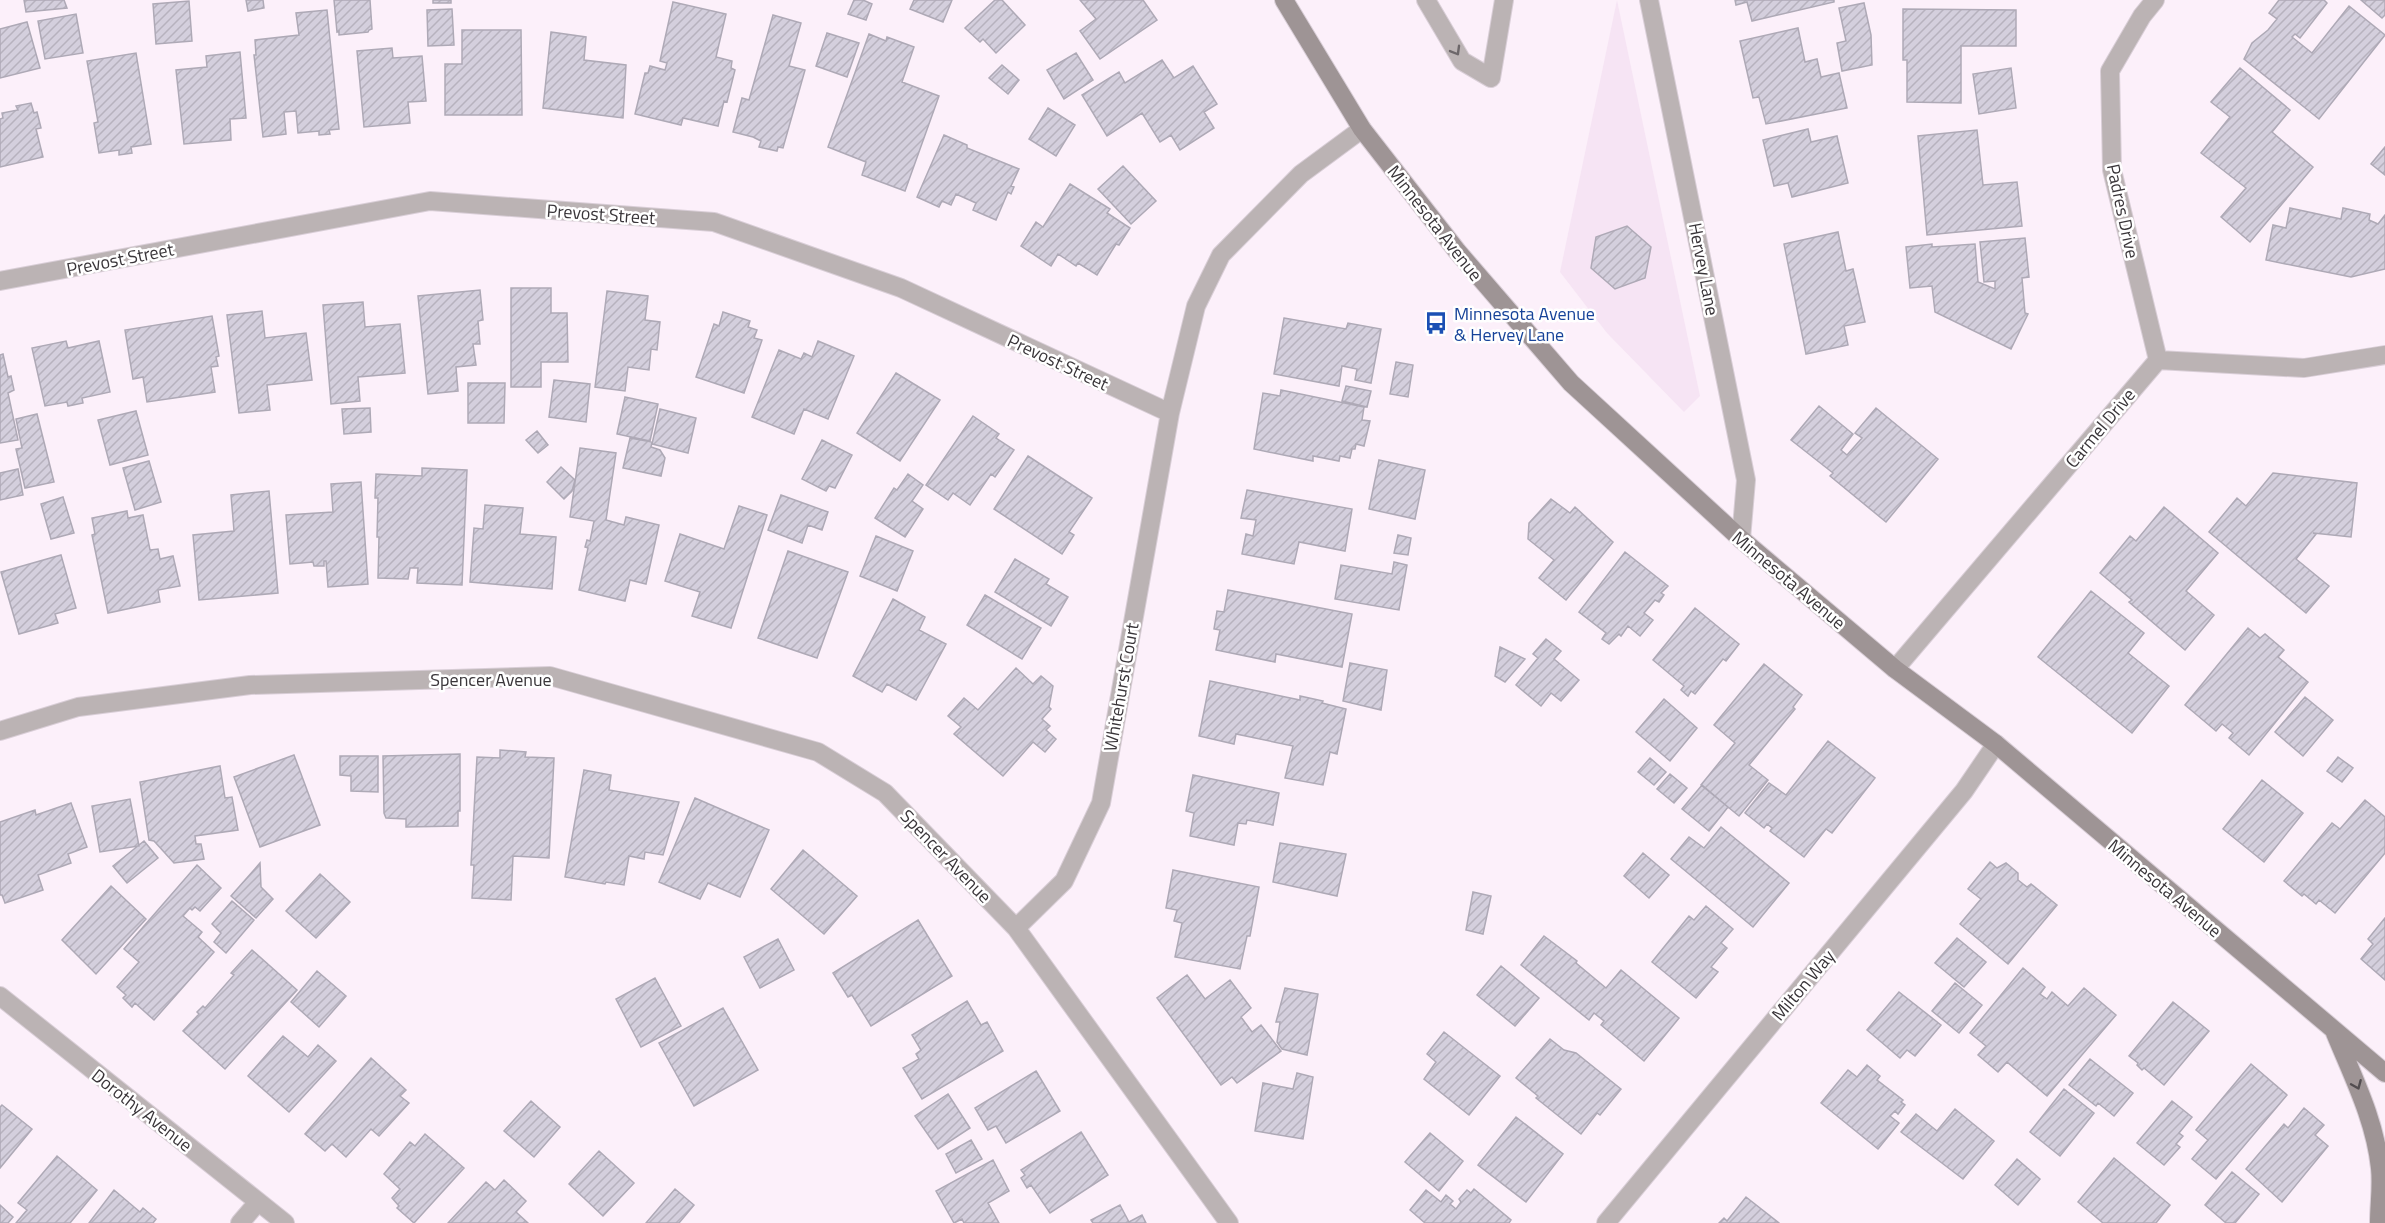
<svg xmlns="http://www.w3.org/2000/svg" width="2385" height="1223" font-family="'Titillium Web',sans-serif">
<style>
.built{fill:#f6e4f4}
.building{fill:url(#building-hatch);stroke:#aea9b6;stroke-width:1.5}
.lines{fill:none;stroke-linecap:round;stroke-linejoin:round}
.service-casing{stroke:#d9ced7;stroke-width:20}
.minor-casing{stroke:#d9ced7;stroke-width:20}
.secondary-casing{stroke:#d9ced7;stroke-width:20}
.service{stroke:#bbb3b4;stroke-width:18}
.minor{stroke:#bbb3b4;stroke-width:18}
.secondary{stroke:#9e9495;stroke-width:18}
.oneway{stroke:#6d676a}
.oneway2{stroke:#524d50}
.labels{text-anchor:middle;dominant-baseline:central;stroke-width:5;stroke-linejoin:round;paint-order:stroke}
.street-label{font-size:18px;fill:#393539;stroke:#fff}
.transit-label{font-size:18px;fill:#164399;stroke:#fff;text-anchor:start}
</style>
<defs>
<pattern id="building-hatch" width="6" height="6" patternUnits="userSpaceOnUse" patternTransform="scale(1.5)"><rect width="6" height="6" fill="#d4cfdd"/><path d="M-1 1l2-2M0 6l6-6M5 7l2-2" fill="none" stroke="#b7b2be"/></pattern>
</defs>
<rect width="100%" height="100%" fill="#fcf0fa"/>
<path class="built" d="M1617,0l83,396 -16,16 -77,-79 -47,-61z"/>
<path class="building" d="M24,0h40l3,8 -41,4z
M246,0h17l1,8 -16,3z
M334,0h36l2,29 -3,1 -1,2 -29,3v-4l-2,1z
M433,0h18v3h-18z
M854,0h9l9,4 -6,16 -18,-6z
M914,0h38l-9,22 -33,-13z
M995,0h7l23,25 -29,28 -13,-14 -3,3 -15,-14z
M1080,0h63l14,20 -57,39 -20,-28 16,-12z
M1735,0h99v2l-82,19 -5,-19 -11,3z
M2279,0h45l3,3 -27,35 -5,-4 -3,3 20,16 37,-47 36,29 -66,84 -75,-60 8,-16 16,-13 9,-11 -8,-6z
M2361,0h24v15l-3,3z
M189,1l3,40 -36,3 -3,-40z
M673,2l53,12 -10,43 16,4 -1,7 4,2 -8,32 -3,-1 -6,25 -35,-8 -2,7 -46,-11 10,-41h3l2,-7 15,4 2,-7 -7,-2z
M1864,3l7,32 1,30 -30,6 -5,-28 9,-2 -7,-33z
M452,9l2,36 -26,1 -1,-36z
M1903,9l113,1v36h-55v57l-54,-1v-42h-4z
M327,10l12,119 -10,1 1,4 -11,1v-4l-21,2 -2,-22 -12,1 2,22 -23,3 -9,-82h2l-1,-15 44,-5 -3,-22z
M76,14l7,39 -38,6 -7,-38z
M773,15l28,8 -12,43 16,4 -22,78 -5,-1 -1,4 -18,-4 2,-6 -8,-4 -20,-5 9,-34 7,2z
M27,22l13,46 -40,10v-49z
M1798,28l7,34 12,-3 4,18 18,-4 8,35 -81,16 -7,-27 -6,1 -13,-57z
M462,30h59l1,85h-77v-51h17z
M551,32l35,5 -2,23 42,5 -3,53 -80,-10z
M827,33l32,10 -12,34 -31,-11z
M869,34l17,7 1,-4 27,10 -12,35 37,14 -34,95 -43,-16 4,-13 -38,-15z
M392,48l1,10 29,-2 4,45 -18,1 2,21 -46,4 -7,-76z
M240,52l6,66 -16,1 1,21 -47,4 -8,-74 31,-3 -1,-11z
M136,53l15,91 -20,3 1,6 -13,2v-5l-20,3 -5,-30 4,-1 -11,-61z
M1076,53l17,27 -29,19 -17,-29z
M1162,60l12,18 19,-12 24,38 -13,8 10,16 -34,22 -9,-15 -11,7 -18,-29 -35,23 -25,-41 37,-23 6,11z
M1002,65l17,15 -11,14 -19,-16z
M2011,68l5,40 -37,6 -6,-40z
M2240,68l50,42 -18,22 41,35 -63,75 -29,-25 25,-29 -45,-35 29,-36 -19,-15z
M31,103l3,10 3,-1 4,16 -5,1 7,28 -43,10v-48l3,-1 -1,-5 16,-3 -2,-4z
M1048,108l27,17 -19,31 -27,-17z
M1808,129l3,13 26,-6 11,47 -56,14 -4,-14 -14,3 -11,-46z
M1977,130l6,55 34,-3 5,44 -95,9 -9,-99z
M944,135l23,10v3l52,21 -8,17 3,1 -3,7 -3,-2 -12,28 -23,-10 3,-7 -20,-9 -5,11 -9,-4 -3,6 -22,-10z
M2385,147v28l-14,-11z
M1123,166l33,35 -25,23 -33,-35z
M1070,184l40,25 -3,4 23,15 -11,17 -3,-1 -19,31 -19,-12 -2,3 -18,-12 -7,12 -30,-20 15,-24 7,5z
M2290,208l51,11 2,-11 27,6 -1,6 9,4 7,-9v54l-34,8 -85,-17 7,-35 13,3z
M1627,226l24,21 -6,31 -30,11 -24,-21 5,-31z
M1838,232l8,39 7,-2 12,53 -21,4 4,19 -42,9 -22,-110z
M2025,238l4,39 -7,1 3,35 3,1 -17,35 -76,-37 -3,-26 -22,2 -4,-41 26,-3v3l43,-3 3,38 17,7v-8l-11,1 -4,-40z
M511,288h40v25h16l1,49h-27v25h-30z
M480,290l3,30 -5,1 2,23h-7l3,21 -20,2 2,24 -30,3 -10,-98z
M607,291l41,5 -3,24 15,2 -3,28 -6,-1 -2,21 -21,-3 -3,24 -30,-4z
M363,302l2,25 35,-3 5,49 -47,4 2,24 -29,3 -8,-99z
M262,311l3,27 41,-5 6,47 -45,5 3,25 -31,3 -12,-98z
M723,312l27,9 -2,6 9,3 -3,8 8,2 -18,53 -48,-16 18,-53 5,2z
M212,316l7,40 -3,1 2,9 -7,1 4,25 -68,10 -4,-25 -10,2 -8,-49z
M1284,318l62,11 2,-6 33,6 -10,54 -16,-3 2,-11 -15,-3 -3,20 -65,-12z
M66,341l2,7 31,-7 11,51 -28,6 1,5 -15,3 -1,-4 -22,4 -13,-58z
M818,341l36,15 -26,63 -24,-10 -10,25 -42,-17 27,-67 22,9 3,-6 8,4z
M3,354l5,23 3,-1 3,14 -6,3 10,47 -18,3v-88z
M1396,362l17,3 -5,32 -18,-3z
M896,373l44,27 -40,61 -43,-28z
M554,380l36,4 -4,38 -37,-5z
M468,383h37l-1,40h-36z
M1346,386l25,5 -4,16 -25,-6z
M1281,390l83,17 -2,13 8,1 -6,25 -8,-2 -1,5h-3l-2,9 -10,-2 -1,5 -26,-5v5l-59,-12 9,-56 17,3z
M625,397l33,7 -8,37 -33,-7z
M1819,406l34,28 -12,16 6,5 15,-17 -7,-5 21,-25 62,51 -52,63 -56,-46 3,-3 -42,-33z
M370,408l1,24 -27,2 -2,-25z
M660,409l36,9 -8,35 -36,-9z
M136,411l12,44 -38,10 -12,-45z
M37,414l17,68 -29,6 -9,-39 6,-1 -6,-29z
M973,416l26,18 -3,4 18,12 -19,27 -4,-3 -21,31 -17,-12 -5,7 -22,-15z
M537,431l11,14 -10,8 -12,-13z
M630,438l22,4 -1,5 9,3 5,8 -4,18 -38,-8z
M822,440l30,15 -17,33 -6,-2 -3,5 -24,-12z
M580,448l36,5 -10,67 18,5 2,-8 33,8 -13,59 -16,-4 -5,21 -46,-11 9,-42 -3,-1 2,-7 3,1 4,-20 -24,-4z
M1028,456l64,42 -23,34 5,3 -12,19 -68,-45z
M1379,460l46,10 -10,49 -46,-10z
M149,461l12,41 -26,8 -12,-42z
M561,467l14,13 -3,11 -8,8 -17,-17z
M422,468l45,2 -5,115 -45,-2 1,-15h-8l-2,11 -30,-1 1,-41h-2l1,-39h-3l1,-24 46,2z
M18,469l5,26 -23,5v-27z
M2273,473l84,10 -6,54 -38,-4 3,1 -20,25 33,27 -23,27 -97,-81 28,-34 9,8z
M908,474l15,11 -11,16 11,8 -18,28 -30,-19 19,-30 3,2z
M361,482l7,102 -40,3 -2,-26h-2v5h-10l-1,-4 -23,2 -4,-49 47,-3 -2,-28z
M1247,490l105,19 -7,42 -46,-9 -5,22 -52,-10 4,-20 7,2 3,-16 -15,-2z
M269,491l9,102 -79,7 -6,-65 41,-4 -3,-36z
M781,495l47,17 -6,18 -14,-5 -6,18 -34,-13z
M63,497l11,36 -23,6 -10,-35z
M1551,499l19,14 5,-6 38,35 -47,58 -27,-22 15,-18 -26,-21 1,-16z
M485,505l38,3 -3,26 36,3 -4,52 -82,-7 4,-54 9,1z
M739,506l28,9 -36,113 -39,-12 8,-24 -35,-11 15,-47 44,15z
M2164,507l54,46 -32,38 28,24 -29,35 -56,-48 3,-2 -32,-27 30,-37 6,5z
M127,511l1,7 15,-3 7,35 8,-1 2,10 13,-3 7,30 -22,4 2,12 -52,11 -16,-78 3,-1 -3,-16z
M1398,535l13,3 -3,17 -14,-2z
M876,536l37,15 -16,40 -37,-15z
M788,551l60,21 -31,86 -59,-20z
M1625,552l43,34 -7,7 3,2 -5,7 -4,-2 -11,13 9,7 -13,16 -12,-10 -7,10 -2,-2 -10,10 -7,-5 4,-6 -27,-21z
M61,555l15,53 -21,6 3,9 -39,11 -18,-62z
M1015,559l34,20 -3,5 22,13 -17,29 -56,-34z
M1394,562l13,3 -8,45 -64,-11 6,-34 51,9z
M1228,590l124,24 -10,53 -66,-13 -1,8 -59,-12 4,-20 -6,-1 3,-18 7,1z
M2091,591l53,42 -16,20 41,33 -37,47 -94,-76z
M985,595l56,33 -19,31 -55,-34z
M893,599l32,18 -6,13 27,14 -30,56 -29,-16 -5,8 -29,-16z
M1695,608l44,36 -13,17 -3,-2 -28,35 -4,-3 -3,5 -7,-6 3,-4 -31,-26z
M2248,628l12,10 5,-4 19,16 -6,7 30,25 -59,73 -20,-17 4,-5 -11,-9 -6,7 -31,-26z
M1546,639l15,12 -7,8 25,21 -18,21 -10,-8 -10,13 -25,-21 22,-27 -5,-4z
M1500,647l25,12 -20,23 -10,-6z
M1350,663l37,7 -6,40 -38,-9z
M1764,664l38,31 -9,12 2,2 -46,56 19,15 -29,36 -38,-31 34,-42 -21,-18z
M1016,668l17,16 8,-8 12,10 -4,21 2,2 -9,10 8,7 -4,4 10,9 -11,13 -12,-10 -30,34 -49,-42 7,-7 -13,-11 16,-18 14,12z
M1210,681l90,19v-4l23,5 -1,2 24,6 -9,45 -7,-2 -7,33 -38,-7 8,-32 -57,-12 -2,10 -35,-8z
M2305,697l28,23 -30,36 -28,-24z
M1664,699l33,29 -27,33 -34,-29z
M1828,741l47,37 -43,55 -6,-4 -22,28 -34,-26 2,-3 -5,-4 -3,4 -19,-15 24,-30 17,12z
M500,750l26,2 -1,5 29,1 -5,100 -36,-2 -2,44 -39,-2 2,-33h-3l6,-108 23,1z
M460,754v57h-2v15l-52,1v-8l-20,-1 -2,-5 -1,-57z
M294,755l26,70 -60,22 -26,-70z
M340,756h38v36l-27,-1v-15l-11,-1z
M2338,757l15,11 -11,14 -15,-11z
M1650,758l16,14 -12,13 -16,-13z
M220,766l5,32 7,-1 6,33 -43,6 1,8h5l3,15 -30,4 -20,-22 -5,-1 -9,-58z
M584,770l27,5 -2,15 70,12 -16,53 -18,-3 -1,7 -15,-3 -5,29 -18,-3 -1,2 -40,-7z
M1670,774l17,14 -13,15 -17,-14z
M1193,775l86,18 -6,32 -26,-5 -1,4 -8,-1 -4,22 -44,-9 4,-23 -8,-2z
M2262,780l41,33 -39,49 -41,-33z
M1702,785l26,22 -19,24 -27,-22z
M695,798l74,32 -29,67 -32,-14 -8,16 -41,-17z
M130,799l9,47 -39,6 -8,-46z
M2365,800l20,17v36l-50,60 -16,-13 -3,4 -12,-10 -2,2 -18,-15 48,-58 8,6z
M71,803l16,44 -19,7 3,9 -33,12 5,15 -38,13 -3,-8h-2v-73l35,-12 1,5z
M1721,827l68,56 -36,44 -82,-68 18,-22 15,11z
M144,841l14,17 -31,25 -14,-17z
M1280,843l66,11 -9,42 -64,-14z
M803,850l54,46 -33,38 -53,-45z
M1643,853l26,22 -20,23 -25,-22z
M1990,862l7,6 9,-5 12,10v7l9,7 4,-3 26,21 -49,59 -48,-40 21,-25 -13,-10z
M260,863l1,24 12,12 -17,19 -25,-22z
M197,865l24,23 -21,23 -5,-4 -3,3 -2,-2 -7,8 19,16 -4,5 16,15 -60,68 -19,-17 -3,4 -9,-9 3,-3 -9,-8 22,-25 -15,-13z
M1173,870l86,17 -9,49h-3l-7,33 -65,-12 7,-34 -8,-2 3,-11 -11,-2z
M320,874l30,28 -34,36 -30,-27z
M111,886l35,33 -50,55 -34,-34z
M1473,892l18,4 -8,38 -17,-4z
M232,901l22,19 -28,33 -12,-11 7,-9 -9,-9z
M1706,906l27,23 -12,14 6,5 -16,19 7,5 -22,26 -44,-36 37,-46 5,4z
M2385,918v62l-24,-21 12,-15 -5,-5z
M918,920l34,56 -81,50 -19,-31 -4,2 -15,-24z
M1544,936l33,25 -1,2 30,25 15,-18 58,48 -35,43 -43,-36 3,-4 -10,-8 -5,7 -68,-55z
M1957,938l29,24 -22,25 -29,-24z
M778,939l16,31 -34,18 -16,-31z
M252,950l45,40 -72,79 -42,-38 16,-17 -2,-2 6,-6 2,2 29,-33 -3,-2z
M1501,966l38,32 -24,28 -38,-31z
M2023,968l22,19 -5,7 7,5 5,-7 16,14 16,-18 32,27 -69,81 -40,-34 -9,10 -20,-17 8,-9 -16,-13z
M317,971l29,25 -27,31 -28,-25z
M1187,975l18,24 25,-19 21,28 -10,9 11,15 9,-7 20,26 -44,32 -5,-6 -11,8 -64,-87z
M655,978l26,48 -40,21 -25,-48z
M1955,983l27,22 -23,28 -27,-22z
M1285,988l33,6 -11,61 -25,-6 -5,-7 3,-20h-4z
M1899,992l42,33 -26,31 -8,-6 -7,8 -33,-28z
M967,1001l14,24 6,-3 16,29 -81,48 -19,-31 16,-9 -3,-5 5,-4 -9,-15z
M2173,1002l36,29 -45,54 -20,-17 -2,2 -5,-5 1,-2 -9,-7z
M723,1008l35,62 -64,36 -35,-63z
M1444,1032l56,44 -31,39 -45,-36 12,-17 -9,-8z
M283,1036l25,21 10,-12 18,16 -47,51 -41,-36z
M1550,1039l14,11 12,3 45,36 -21,26 -3,-2 -16,21 -45,-36 2,-2 -22,-18z
M371,1058l35,32 -6,6 9,7 -30,33 -8,-7 -25,28 -14,-13 -7,7 -20,-17z
M2090,1059l43,34 -19,23 -16,-13 -2,3 -27,-21z
M2251,1064l36,31 -71,84 -24,-20 16,-19 -12,-10z
M1867,1065l13,11 -3,4 26,20 -2,2 4,3 -7,9 -3,-3 -5,5 9,7 -21,26 -57,-46 27,-33 9,7z
M1036,1071l24,40 -54,32 -10,-17 -8,4 -13,-22z
M1297,1073l16,4 -10,62 -48,-8 8,-48 30,6z
M2064,1089l30,24 -34,43 -30,-24z
M948,1094l22,34 -32,21 -23,-33z
M531,1101l29,26 -26,30 -30,-26z
M2172,1101l20,16 -13,16 4,3 -7,8 4,3 -16,18 -27,-22z
M2,1105l30,24 -32,39v-61z
M2304,1108l20,17 -9,10 13,11 -46,56 -36,-33 38,-45 4,4z
M1955,1109l39,32 -31,38 -62,-47 15,-18 21,17z
M1516,1117l47,37 -37,48 -48,-37z
M1081,1132l27,43 -58,38 -19,-28 -4,3 -6,-10 4,-3 -4,-5z
M1430,1133l33,28 -24,30 -34,-29z
M425,1134l39,34 -50,55 -17,-15 2,-2 -7,-8 8,-9 -16,-15 26,-32 5,4z
M971,1140l11,19 -26,14 -10,-19z
M599,1151l35,32 -31,33 -34,-32z
M57,1156l40,34 -27,33h-54l11,-13 -9,-7z
M2114,1158l56,47 -14,18h-53l-25,-21z
M2017,1159l23,20 -22,26 -23,-20z
M993,1160l16,31 -21,12 11,20h-35l-2,-4 -8,4 -18,-32z
M2232,1172l27,22 -24,29h-9l-21,-18z
M504,1180l22,21 -10,11 12,11h-80l38,-41 9,8z
M675,1189l19,16 -15,18h-33z
M1474,1189l37,31 -2,3h-84l-15,-13 16,-20 15,12 5,-7 7,6 -3,3 6,5 5,-7 -2,-3 8,-9 4,3z
M114,1190l26,22 3,-4 13,11 -3,4h-64z
M1746,1197l33,26h-60l5,-5 3,3z
M0,1205l13,12 -5,6h-8z
M1120,1205l9,17 13,-7 4,8h-53l-2,-3z"/>
<g class="lines">
<g class="service-casing">
<path id="service" d="M1426,0l36,61 29,17 13,-78"/>
</g>
<g class="minor-casing">
<path id="minor" d="M1649,0l97,480 -5,59
M2155,0l-13,16 -32,55 2,99 46,190
M0,281l430,-80 284,21 187,66 269,125
M1895,669l263,-309 146,8 81,-13
M0,731l78,-24 172,-22 300,-9 268,76 67,41 131,135
M0,996l285,227
M240,1223l18,-21
M1229,1223l-213,-295 48,-47 37,-78 69,-390 26,-107 25,-51 80,-81 61,-45
M1606,1223l358,-432 32,-47"/>
</g>
<g class="secondary-casing">
<path id="secondary" d="M1284,0l78,129 95,122 114,132 170,156 154,130 101,75 389,329
M2335,1033c18,44 40,87 45,135 2,19 -1,36 -1,55"/>
</g>
<use href="#service" class="service"/>
<use href="#minor" class="minor"/>
<use href="#secondary" class="secondary"/>
</g>
<defs><path id="oneway-chevron" d="M-2-3.5L2.5 0L-2 3.5" fill="none" stroke-width="1.6" stroke-linecap="round" stroke-linejoin="round" transform="scale(1.5)"/></defs>
<use class="oneway" href="#oneway-chevron" transform="translate(1456 51) rotate(60)"/>
<use class="oneway2" href="#oneway-chevron" transform="translate(2357 1085) rotate(67)"/>
<defs>
<g id="bus-bare" transform="scale(1.8)"><path d="M-5-6H5V4H4V6H2V4H-2V6H-4V4H-5ZM-3.5-4V0h7V-4ZM-3.5 1.2v1.5H-2V1.2ZM2 1.2v1.5H3.5V1.2Z" fill="#1a4fb4" stroke="#fff" stroke-width="2.5" paint-order="stroke"/></g>
</defs>
<g fill-rule="evenodd">
<use href="#bus-bare" x="1436" y="323"/>
</g>
<g class="labels">
<g class="street-label">
<text transform="translate(2123 211) rotate(78)">Padres Drive</text>
<text transform="translate(601 214) rotate(4)">Prevost Street</text>
<text transform="translate(1435 223) rotate(52)">Minnesota Avenue</text>
<text transform="translate(120 259) rotate(-11)">Prevost Street</text>
<text transform="translate(1704 269) rotate(79)">Hervey Lane</text>
<text transform="translate(1058 362) rotate(25)">Prevost Street</text>
<text transform="translate(2100 428) rotate(-50)">Carmel Drive</text>
<text transform="translate(1789 580) rotate(40)">Minnesota Avenue</text>
<text x="491" y="679">Spencer Avenue</text>
<text transform="translate(1121 687) rotate(-80)">Whitehurst Court</text>
<text transform="translate(946 856) rotate(46)">Spencer Avenue</text>
<text transform="translate(2165 888) rotate(40)">Minnesota Avenue</text>
<text transform="translate(1803 985) rotate(-50)">Milton Way</text>
<text transform="translate(142 1110) rotate(38)">Dorothy Avenue</text>
</g>
<g class="transit-label">
<text x="1454" y="313">Minnesota Avenue<tspan x="1454" dy="21">&amp; Hervey Lane</tspan></text>
</g>
</g>
</svg>
